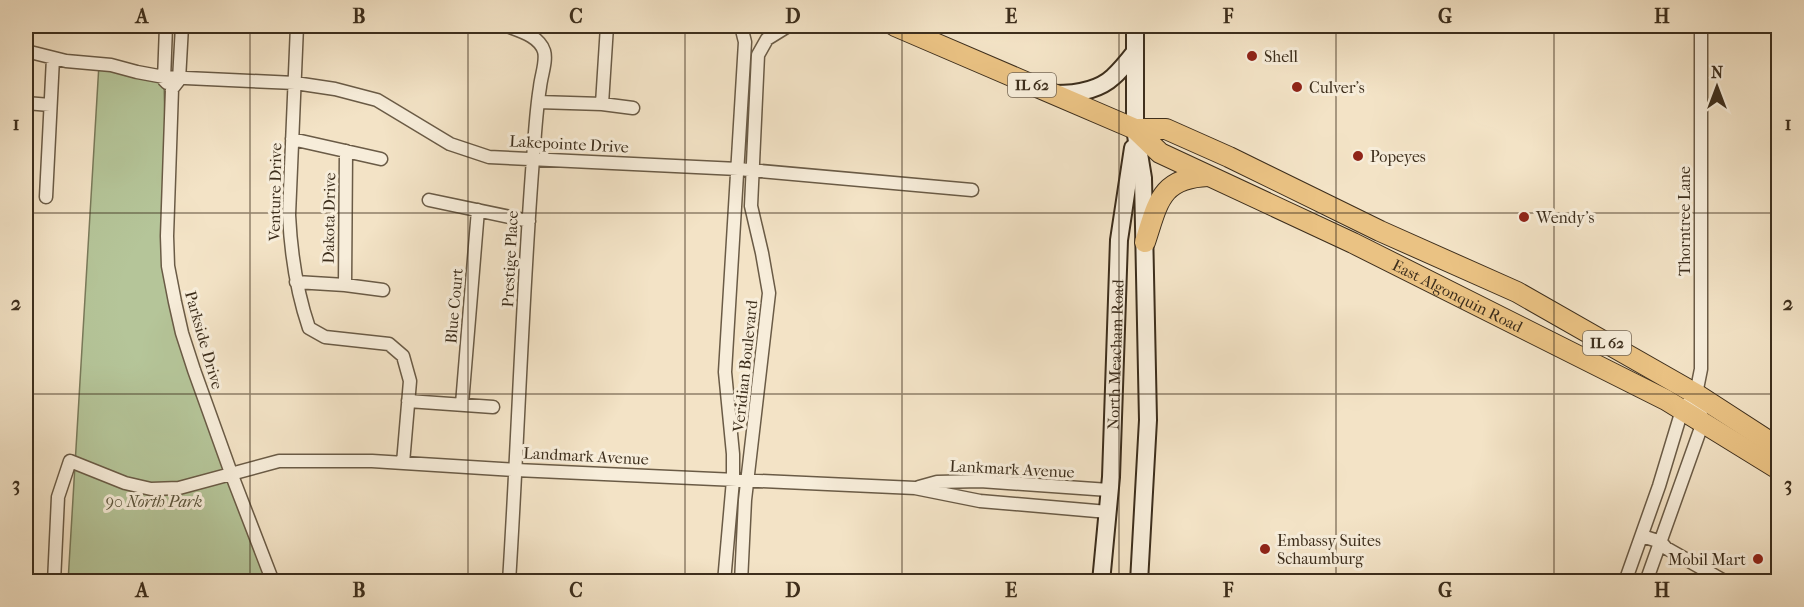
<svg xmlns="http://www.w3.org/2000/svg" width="1804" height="607" font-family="'IM FELL French Canon',serif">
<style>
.park{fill:#b5c599;stroke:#797a5a;stroke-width:1.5}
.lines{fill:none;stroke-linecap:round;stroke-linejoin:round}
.minor-casing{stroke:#6a5b46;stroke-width:15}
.secondary-casing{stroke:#3d2e1c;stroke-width:20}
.primary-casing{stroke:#3d2e1c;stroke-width:22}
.minor{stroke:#f7edda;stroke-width:12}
.secondary{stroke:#f7edda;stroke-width:16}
.primary{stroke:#eac283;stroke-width:20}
.grid{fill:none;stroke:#3d2e1c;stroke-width:1.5;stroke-opacity:0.55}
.poi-dot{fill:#8f2418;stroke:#f7edda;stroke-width:2}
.labels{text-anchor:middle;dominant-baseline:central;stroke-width:6;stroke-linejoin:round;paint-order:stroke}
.shield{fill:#f7edda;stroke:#756755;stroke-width:1.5}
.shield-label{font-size:15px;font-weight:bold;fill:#3d2e1c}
.poi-label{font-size:16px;fill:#3d2e1c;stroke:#f7edda;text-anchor:start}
.street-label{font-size:16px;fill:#3d2e1c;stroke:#f7edda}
.park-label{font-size:16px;font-style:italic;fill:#5b543b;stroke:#f7edda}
.neatline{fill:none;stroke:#3d2e1c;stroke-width:2}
.grid-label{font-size:20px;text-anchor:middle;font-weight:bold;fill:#3d2e1c}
</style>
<rect width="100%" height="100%" fill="#f3e3c6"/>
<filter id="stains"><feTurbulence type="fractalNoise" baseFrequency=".00333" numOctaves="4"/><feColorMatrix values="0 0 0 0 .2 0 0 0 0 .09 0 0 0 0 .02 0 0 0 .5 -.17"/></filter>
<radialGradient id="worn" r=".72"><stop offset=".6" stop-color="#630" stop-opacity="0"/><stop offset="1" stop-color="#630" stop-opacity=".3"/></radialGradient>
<path class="park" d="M99,64l65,13 3,159 8,66 98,279 -205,1z"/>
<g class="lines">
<g class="minor-casing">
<path id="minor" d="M166,26l-2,54 3,3
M182,26l-3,54 -7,9 -5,147 1,30 7,36 7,31 12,37 37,103 42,109
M297,26l-8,189c2,40 7,75 20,113l16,9 64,7 14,12 7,25 -7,82
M507,26c13,5 32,10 37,25 3,10 -3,25 -4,36 -4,24 -5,48 -7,72 -11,141 -15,282 -24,423
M26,51l40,10 45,4 26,7 27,5 131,6 40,6 42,11 73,44 39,13 249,12 234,21
M538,102l64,2 5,-78
M26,103l24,2
M602,104l31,4
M292,139l89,20
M46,197l7,-139
M429,200l100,21
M296,282l49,3 1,-134
M345,285l38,5
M408,401l85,6
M462,404l16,-194
M919,487l18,-5 43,-1 129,9
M1642,536l19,6 5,6 60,34
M54,582l4,-85 12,-36 55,22 26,6 28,-1 100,-27h93l144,9 399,18 65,13 128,11
M724,582l9,-102v-26l-8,-82 20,-330 -4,-16
M741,582l4,-82 24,-207 -7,-40 -11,-47 7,-151 9,-16 21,-13
M1625,582l34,-96 23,-76 14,-16 5,-25v-343
M1646,582l57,-160 -7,-28"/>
</g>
<g class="secondary-casing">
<g id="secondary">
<path d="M1135,26v103l8,49 5,242 -9,162"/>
<path d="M1055,94c20,0 43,-3 58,-17 8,-7 15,-16 22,-25"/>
<path id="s1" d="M1101,582l10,-105 8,-237 14,-92"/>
</g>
</g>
<g class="primary-casing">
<g id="primary">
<path id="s2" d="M895,26l240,103 25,24 193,90 313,157 112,69"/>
<path d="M1135,129h31l63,28 151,74 137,61 179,102 82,53"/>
<path d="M1145,242c13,-39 15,-64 63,-66"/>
</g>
</g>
<use href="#minor" class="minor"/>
<use href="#secondary" class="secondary"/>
<use href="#primary" class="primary"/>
</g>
<path class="grid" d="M250,26v556M468,26v556M685,26v556M902,26v556M1119,26v556M1336,26v556M1554,26v556M26,213h1752M26,394h1752"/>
<g class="poi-dot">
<circle cx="1252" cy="56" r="6"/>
<circle cx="1297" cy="87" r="6"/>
<circle cx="1358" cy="156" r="6"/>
<circle cx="1524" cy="217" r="6"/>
<circle cx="1265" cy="549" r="6"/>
<circle cx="1758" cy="559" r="6"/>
</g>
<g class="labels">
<g class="shield">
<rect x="1008" y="73" width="48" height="24" rx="4.5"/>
<rect x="1583" y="331" width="48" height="24" rx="4.5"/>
</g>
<g class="shield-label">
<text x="1032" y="85">IL 62</text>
<text x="1607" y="343">IL 62</text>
</g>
<g class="poi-label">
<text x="1264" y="56">Shell</text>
<text x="1309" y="87">Culver's</text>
<text x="1370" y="156">Popeyes</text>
<text x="1536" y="217">Wendy's</text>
<text x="1277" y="540">Embassy Suites<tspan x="1277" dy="18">Schaumburg</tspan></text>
<text x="1746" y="559" text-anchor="end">Mobil Mart</text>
</g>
<g class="street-label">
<text transform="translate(569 144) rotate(3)">Lakepointe Drive</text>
<text transform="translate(275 192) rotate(-89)">Venture Drive</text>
<text transform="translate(329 218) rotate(-89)">Dakota Drive</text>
<text transform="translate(1684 221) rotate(-90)">Thorntree Lane</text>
<text transform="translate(510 259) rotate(-87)">Prestige Place</text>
<text stroke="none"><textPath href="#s2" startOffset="626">East Algonquin Road</textPath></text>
<text transform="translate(454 306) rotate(-85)">Blue Court</text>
<text transform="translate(204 340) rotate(74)">Parkside Drive</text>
<text stroke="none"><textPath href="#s1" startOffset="228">North Meacham Road</textPath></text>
<text transform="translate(745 366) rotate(-84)">Veridian Boulevard</text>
<text transform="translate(586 456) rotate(3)">Landmark Avenue</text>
<text transform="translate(1012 469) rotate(3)">Lankmark Avenue</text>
</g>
<g class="park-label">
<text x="154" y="501">90 North Park</text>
</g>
</g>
<rect width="1804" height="607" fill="none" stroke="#f3e3c6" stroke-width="66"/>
<g transform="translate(1717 87)" stroke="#f7edda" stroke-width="4.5" paint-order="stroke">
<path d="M0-4.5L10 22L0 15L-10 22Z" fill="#3d2e1c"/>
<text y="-9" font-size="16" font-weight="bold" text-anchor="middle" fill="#3d2e1c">N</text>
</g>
<rect x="33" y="33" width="1738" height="541" class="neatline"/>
<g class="grid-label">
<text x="142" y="23">A</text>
<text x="359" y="23">B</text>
<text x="576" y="23">C</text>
<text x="793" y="23">D</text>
<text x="1011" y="23">E</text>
<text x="1228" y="23">F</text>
<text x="1445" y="23">G</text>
<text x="1662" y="23">H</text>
<text x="16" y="130">1</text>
<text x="1788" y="130">1</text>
<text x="16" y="310">2</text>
<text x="1788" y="310">2</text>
<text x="16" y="491">3</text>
<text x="1788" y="491">3</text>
<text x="142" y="597">A</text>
<text x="359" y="597">B</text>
<text x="576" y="597">C</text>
<text x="793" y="597">D</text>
<text x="1011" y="597">E</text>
<text x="1228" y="597">F</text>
<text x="1445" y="597">G</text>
<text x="1662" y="597">H</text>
</g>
<rect width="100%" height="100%" filter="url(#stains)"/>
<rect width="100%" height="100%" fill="url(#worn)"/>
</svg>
